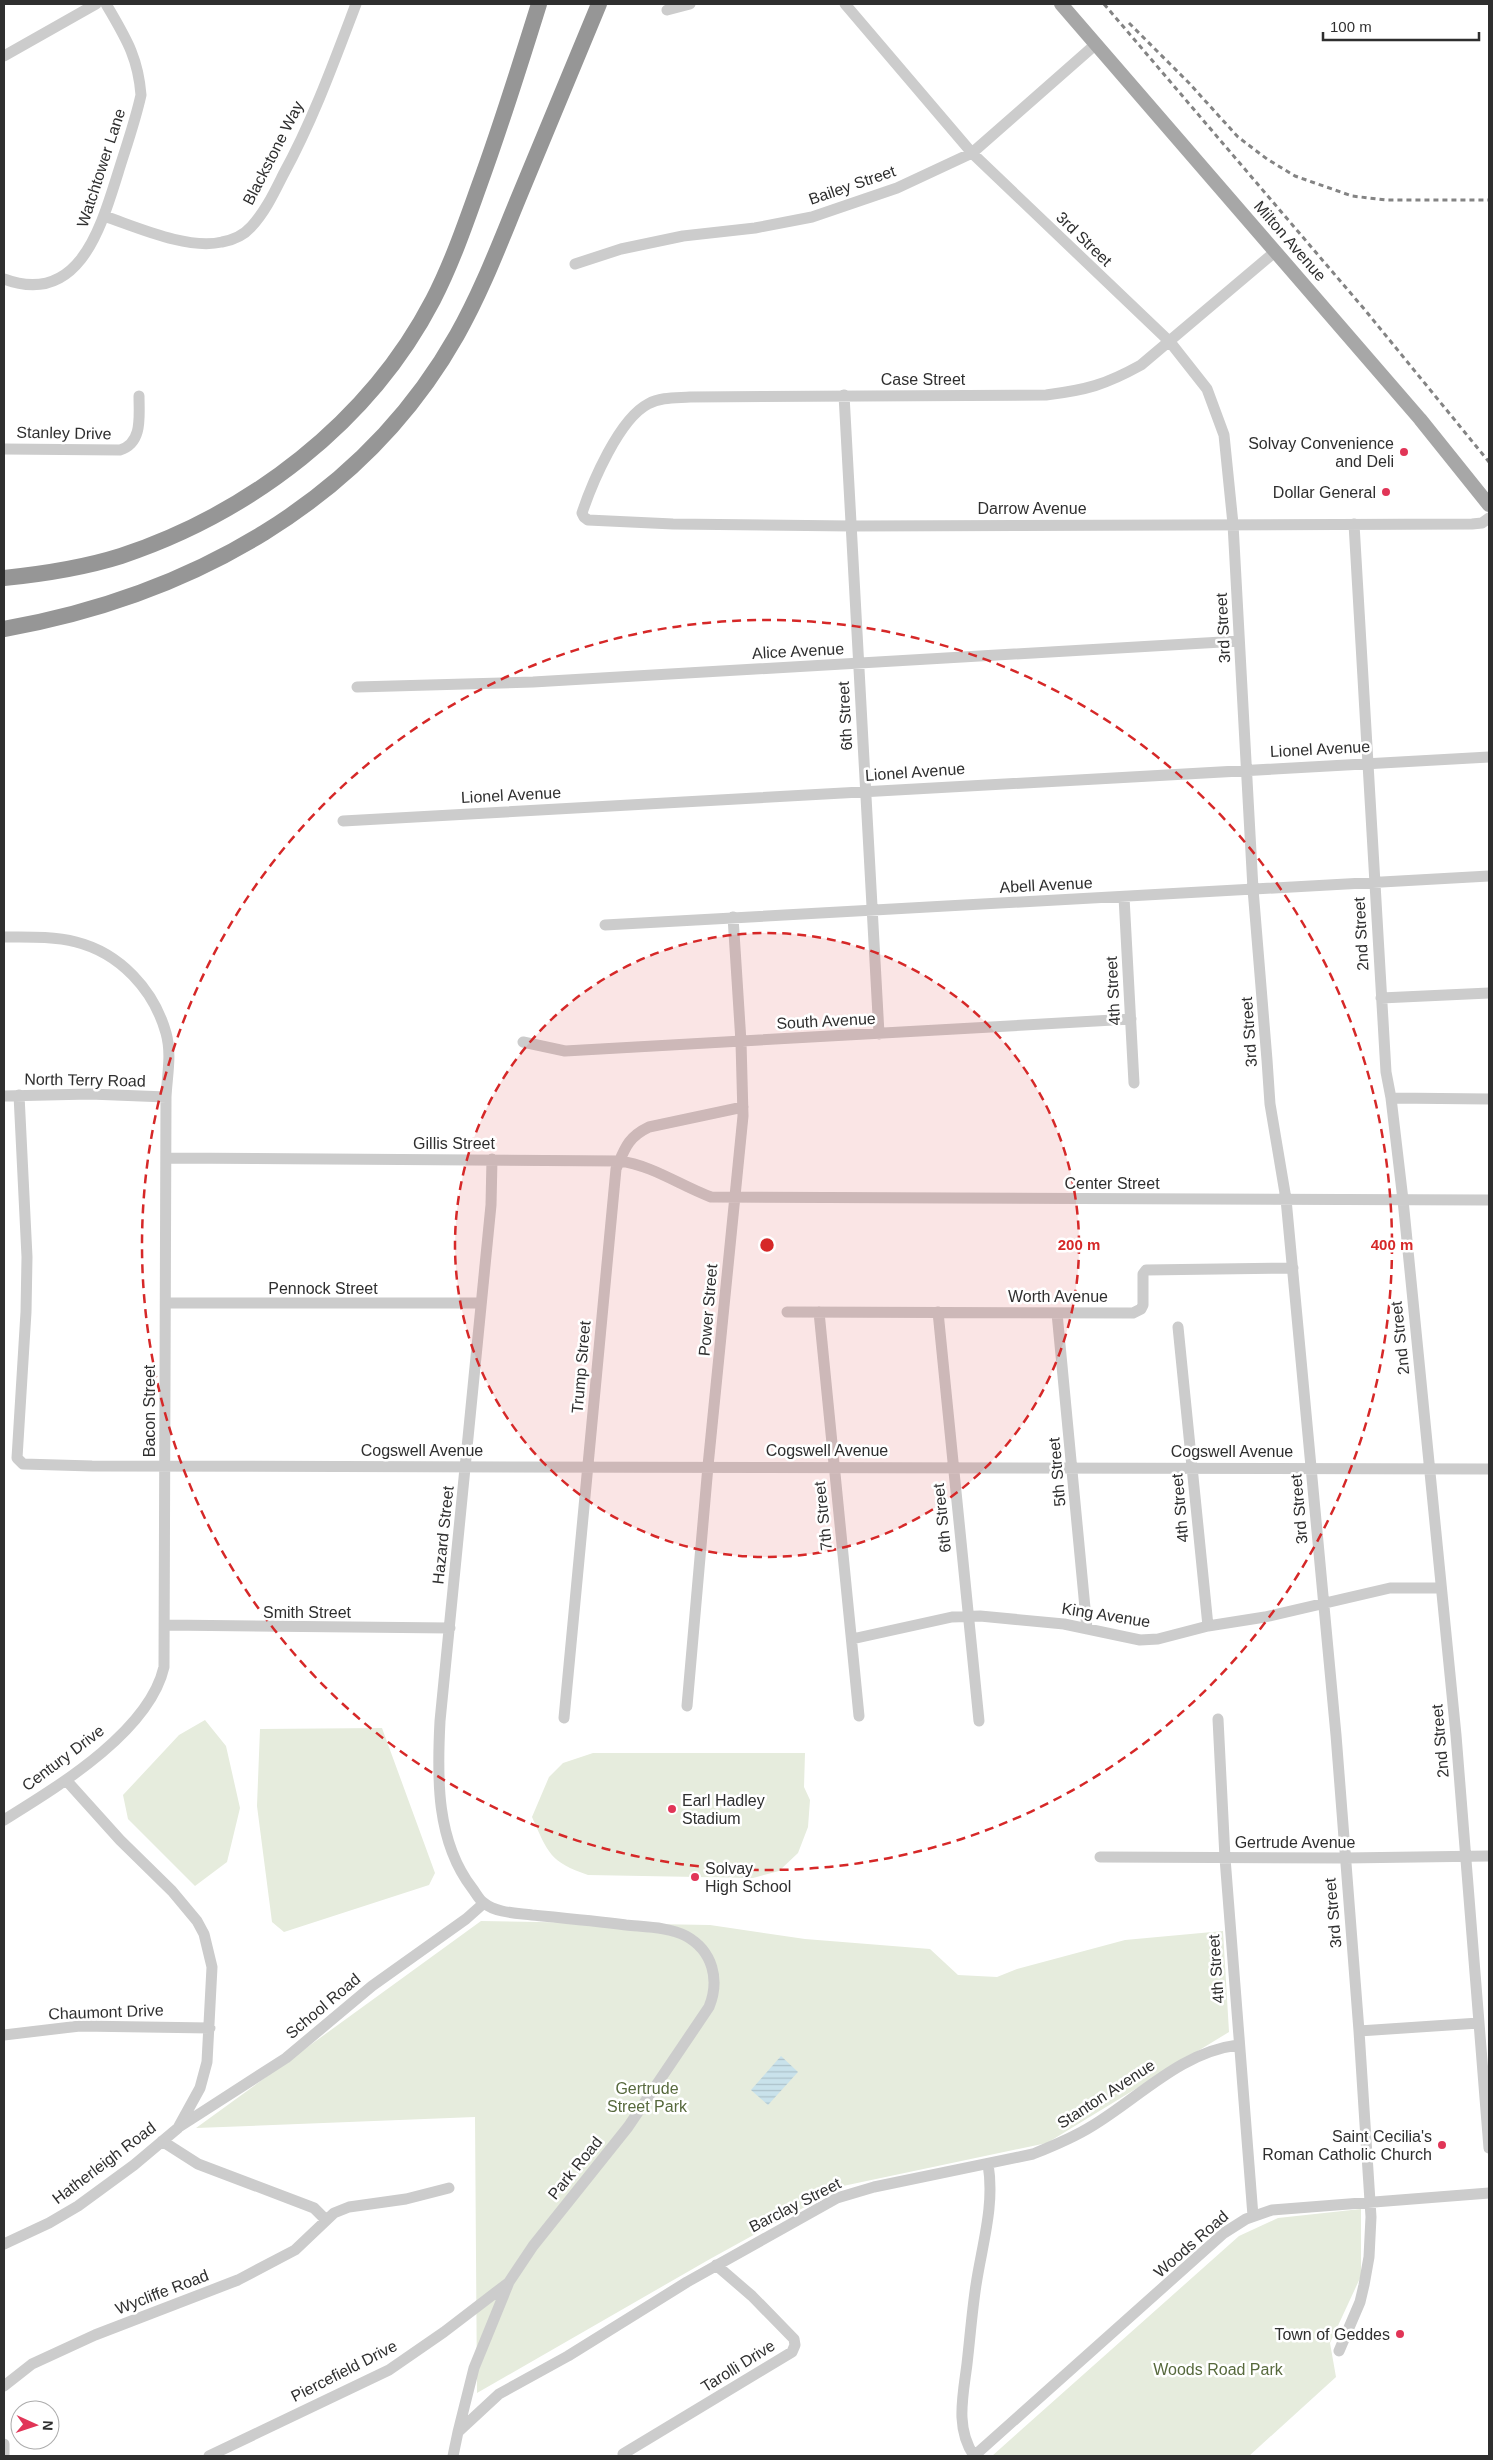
<svg xmlns="http://www.w3.org/2000/svg" width="1493" height="2460" font-family="Helvetica,sans-serif">
<style>
.green{fill:#e6ecdd}
.water{fill:url(#water-rules)}
.lines{fill:none;stroke-linecap:round;stroke-linejoin:round}
.minor{stroke:#ccc;stroke-width:11}
.major{stroke:#a7a7a7;stroke-width:14}
.highway{stroke:#969696;stroke-width:16}
.rail{stroke:#848484;stroke-width:3;stroke-dasharray:5 4;stroke-linecap:butt}
.ring{fill:none;stroke:#d62828;stroke-width:2.5;stroke-dasharray:9 6}
.poi-dot{fill:#e13557;stroke:#fff;stroke-width:2}
.labels{text-anchor:middle;dominant-baseline:central;stroke-width:5;stroke-linejoin:round;paint-order:stroke}
.street-label{font-size:16px;fill:#2f2f2f;stroke:#fff}
.poi-label{font-size:16px;fill:#2f2f2f;stroke:#fff;text-anchor:end}
.park-label{font-size:16px;fill:#57693d;stroke:#fff}
.centre{fill:#d62828;stroke:#fff;stroke-width:2.5}
.ring-label{font-size:15px;text-anchor:middle;font-weight:bold;fill:#d62828;stroke:#fff;stroke-width:5;stroke-linejoin:round;paint-order:stroke}
</style>
<defs>
<pattern id="water-rules" width="6" height="5" patternUnits="userSpaceOnUse" patternTransform="scale(1.25)"><rect width="6" height="5" fill="#c9e2eb"/><path d="M0 2.5h6" fill="none" stroke="#adc2ca"/></pattern>
</defs>
<rect width="100%" height="100%" fill="#fff"/>
<path class="green" d="M205,1720l21,26 14,62 -13,54 -32,24 -67,-67 -5,-24 56,-60z
M382,1728l53,145 -6,12 -145,47 -12,-10 -15,-116 3,-77z
M593,1753h212l-1,34 6,13 -2,27 -10,26 -19,18 -26,7 -165,-3c-38,-13 -40,-22 -56,-58l17,-40 14,-14z
M481,1921l229,4 95,14 125,10 28,26 39,2 20,-8 108,-29 98,-9 6,101 -182,111 -204,43 -133,73 -233,134 -2,-276 -279,11z
M1361,2209v67l-31,67 6,34 -87,79h-257l247,-220 39,-18z"/>
<path class="water" d="M781,2056l17,16 -30,33 -17,-15z"/>
<g class="lines">
<path class="minor" d="M845,4l127,149 198,189 37,47 17,46 9,89 20,365 14,171 3,44 16,95 50,536 23,296 12,186 -2,40 -5,28 -4,17 -21,49
M667,10l23,-6
M4,56l92,-52
M104,216c33,11 83,34 118,26 11,-2 21,-6 29,-15 14,-15 23,-34 32,-52 30,-55 51,-113 73,-171
M1276,251l-135,114c-36,20 -55,25 -95,30l-356,2c-15,1 -29,0 -42,7 -29,15 -56,79 -66,109l2,4 4,3 85,4 178,2 621,-2 10,-1 7,-5
M575,264l46,-15 62,-13 72,-8 57,-11 85,-29 75,-35 124,-109
M4,279c75,28 97,-52 114,-106 8,-26 17,-51 23,-78 -3,-39 -16,-58 -35,-91
M844,395l35,639
M4,449l116,1c23,-7 19,-34 19,-54
M1354,524l32,548 5,26 12,102 53,535 33,413
M357,687l176,-5 706,-41
M343,821l1146,-64
M1124,897l10,186
M605,925l884,-49
M4,937c23,0 50,-1 72,5 44,11 78,48 90,91 6,21 1,43 0,64l-2,570c-15,65 -107,120 -160,153
M1381,998l108,-5
M523,1042l42,9 566,-32
M19,1095l8,162 -1,55 -9,146 6,6 69,2 1397,3
M4,1096l86,-2 76,3
M1391,1098l98,1
M166,1158l453,3c33,4 62,25 92,36l778,3
M166,1303h315
M787,1312l346,1 8,-4 2,-4v-31l3,-4 147,-2
M819,1312l40,404
M938,1312l41,409
M1057,1313l30,316
M1178,1327l30,299
M165,1625l285,3
M852,1639l100,-22 28,-1 84,8 76,16 18,-1 50,-13 57,-9 125,-29h51
M687,1706l21,-240 35,-350 -2,-74 -8,-125
M564,1718l52,-549c9,-21 12,-32 33,-42l94,-20
M1218,1719l7,139 28,358
M1100,1857l245,1 144,-2
M1359,2031l120,-8
M4,2035l76,-9 130,2
M179,2127l107,-69 86,-72 94,-67 18,-16
M162,2141l36,23 116,44 12,12
M4,2244l45,-21 29,-17 56,-41 44,-37 22,-40 7,-26 5,-95 -8,-33 -7,-13 -25,-30 -52,-51 -54,-60
M4,2386l28,-22 63,-29 143,-55 57,-30 39,-37 15,-6 57,-8 43,-11
M458,2432l16,-64 35,-86 24,-36 95,-119 81,-120c11,-27 4,-56 -23,-71 -17,-9 -41,-9 -60,-11 -31,-4 -63,-7 -94,-10 -15,-2 -36,-2 -48,-12 -5,-3 -8,-10 -12,-15 -36,-47 -35,-110 -32,-167l51,-516 1,-46
M4,2444v12
M623,2454l169,-102 3,-7 -1,-6 -42,-43 -36,-31
M209,2456l180,-86 55,-38 64,-49
M453,2456l5,-24 41,-38 69,-38 119,-74 150,-84 37,-11 159,-33c20,-8 40,-16 59,-28 48,-29 89,-74 146,-81
M974,2456l250,-223 22,-14 26,-9 217,-17
M974,2456c-19,-28 -11,-60 -7,-92 3,-26 5,-53 9,-79 6,-40 19,-80 12,-121"/>
<path class="major" d="M1061,4l359,415 69,86"/>
<path class="highway" d="M4,578c39,-4 79,-10 117,-22 129,-43 248,-133 312,-256 19,-37 32,-75 46,-114 22,-60 41,-121 60,-182
M4,629c185,-33 358,-126 453,-294 26,-46 44,-95 64,-143 26,-63 52,-125 78,-188"/>
<path class="rail" d="M1104,4l261,306 124,152
M1129,23l60,60 49,54 29,22 28,17 57,20 34,4h103"/>
</g>
<circle cx="767" cy="1245" r="312" fill="#d62828" fill-opacity=".12"/>
<g class="ring">
<circle cx="767" cy="1245" r="312"/>
<circle cx="767" cy="1245" r="625"/>
</g>
<g class="poi-dot">
<circle cx="1404" cy="452" r="5"/>
<circle cx="1386" cy="492" r="5"/>
<circle cx="672" cy="1809" r="5"/>
<circle cx="695" cy="1877" r="5"/>
<circle cx="1442" cy="2145" r="5"/>
<circle cx="1400" cy="2334" r="5"/>
</g>
<g class="labels">
<g class="street-label">
<text transform="translate(273 153) rotate(-63)">Blackstone Way</text>
<text transform="translate(101 168) rotate(-72)">Watchtower Lane</text>
<text transform="translate(852 185) rotate(-19)">Bailey Street</text>
<text transform="translate(1084 239) rotate(44)">3rd Street</text>
<text transform="translate(1290 241) rotate(49)">Milton Avenue</text>
<text x="923" y="379">Case Street</text>
<text transform="translate(64 433) rotate(1)">Stanley Drive</text>
<text x="1032" y="508">Darrow Avenue</text>
<text transform="translate(1223 628) rotate(-93)">3rd Street</text>
<text transform="translate(798 651) rotate(-3)">Alice Avenue</text>
<text transform="translate(845 716) rotate(-93)">6th Street</text>
<text transform="translate(1320 749) rotate(-3)">Lionel Avenue</text>
<text transform="translate(915 772) rotate(-4)">Lionel Avenue</text>
<text transform="translate(511 795) rotate(-3)">Lionel Avenue</text>
<text transform="translate(1046 885) rotate(-3)">Abell Avenue</text>
<text transform="translate(1361 934) rotate(-93)">2nd Street</text>
<text transform="translate(1113 991) rotate(-93)">4th Street</text>
<text transform="translate(826 1021) rotate(-3)">South Avenue</text>
<text transform="translate(1249 1032) rotate(-94)">3rd Street</text>
<text transform="translate(85 1080) rotate(1)">North Terry Road</text>
<text x="454" y="1143">Gillis Street</text>
<text x="1112" y="1183">Center Street</text>
<text x="323" y="1288">Pennock Street</text>
<text x="1058" y="1296">Worth Avenue</text>
<text transform="translate(708 1310) rotate(-85)">Power Street</text>
<text transform="translate(1400 1338) rotate(-96)">2nd Street</text>
<text transform="translate(581 1367) rotate(-85)">Trump Street</text>
<text transform="translate(149 1411) rotate(-90)">Bacon Street</text>
<text x="422" y="1450">Cogswell Avenue</text>
<text x="827" y="1450">Cogswell Avenue</text>
<text x="1232" y="1451">Cogswell Avenue</text>
<text transform="translate(1057 1472) rotate(-95)">5th Street</text>
<text transform="translate(1180 1508) rotate(-95)">4th Street</text>
<text transform="translate(1299 1509) rotate(-95)">3rd Street</text>
<text transform="translate(823 1516) rotate(-96)">7th Street</text>
<text transform="translate(942 1518) rotate(-96)">6th Street</text>
<text transform="translate(443 1535) rotate(-84)">Hazard Street</text>
<text x="307" y="1612">Smith Street</text>
<text transform="translate(1106 1615) rotate(9)">King Avenue</text>
<text transform="translate(1440 1741) rotate(-95)">2nd Street</text>
<text transform="translate(63 1758) rotate(-37)">Century Drive</text>
<text x="1295" y="1842">Gertrude Avenue</text>
<text transform="translate(1333 1913) rotate(-95)">3rd Street</text>
<text transform="translate(1216 1969) rotate(-94)">4th Street</text>
<text transform="translate(323 2006) rotate(-40)">School Road</text>
<text transform="translate(106 2012) rotate(-2)">Chaumont Drive</text>
<text transform="translate(1106 2094) rotate(-33)">Stanton Avenue</text>
<text transform="translate(104 2163) rotate(-37)">Hatherleigh Road</text>
<text transform="translate(575 2168) rotate(-51)">Park Road</text>
<text transform="translate(795 2205) rotate(-27)">Barclay Street</text>
<text transform="translate(1191 2244) rotate(-41)">Woods Road</text>
<text transform="translate(162 2292) rotate(-21)">Wycliffe Road</text>
<text transform="translate(738 2366) rotate(-32)">Tarolli Drive</text>
<text transform="translate(344 2371) rotate(-27)">Piercefield Drive</text>
</g>
<g class="poi-label">
<text x="1394" y="443">Solvay Convenience<tspan x="1394" dy="18">and Deli</tspan></text>
<text x="1376" y="492">Dollar General</text>
<text x="682" y="1800" text-anchor="start">Earl Hadley<tspan x="682" dy="18">Stadium</tspan></text>
<text x="705" y="1868" text-anchor="start">Solvay<tspan x="705" dy="18">High School</tspan></text>
<text x="1432" y="2136">Saint Cecilia's<tspan x="1432" dy="18">Roman Catholic Church</tspan></text>
<text x="1390" y="2334">Town of Geddes</text>
</g>
<g class="park-label">
<text x="647" y="2088">Gertrude<tspan x="647" dy="18">Street Park</tspan></text>
<text x="1218" y="2369">Woods Road Park</text>
</g>
</g>
<circle cx="767" cy="1245" r="8" class="centre"/>
<g class="ring-label">
<text x="1079" y="1250">200 m</text>
<text x="1392" y="1250">400 m</text>
</g>
<rect width="1493" height="2460" fill="none" stroke="#2f2f2f" stroke-width="10"/>
<g transform="translate(35 2425) rotate(93)"><circle r="24" fill="#ffffff" stroke="#acacac"/>
<path d="M0-4L9 19L0 12L-9 19Z" fill="#e13557"/>
<text y="-8" font-size="14" font-weight="bold" text-anchor="middle" fill="#2f2f2f">N</text>
</g>
<path d="M1323 32v8h156v-8" fill="none" stroke="#2f2f2f" stroke-width="2.5"/>
<text x="1330" y="32" font-size="15" fill="#2f2f2f" stroke="#ffffff" stroke-width="4" paint-order="stroke">100 m</text>
</svg>
